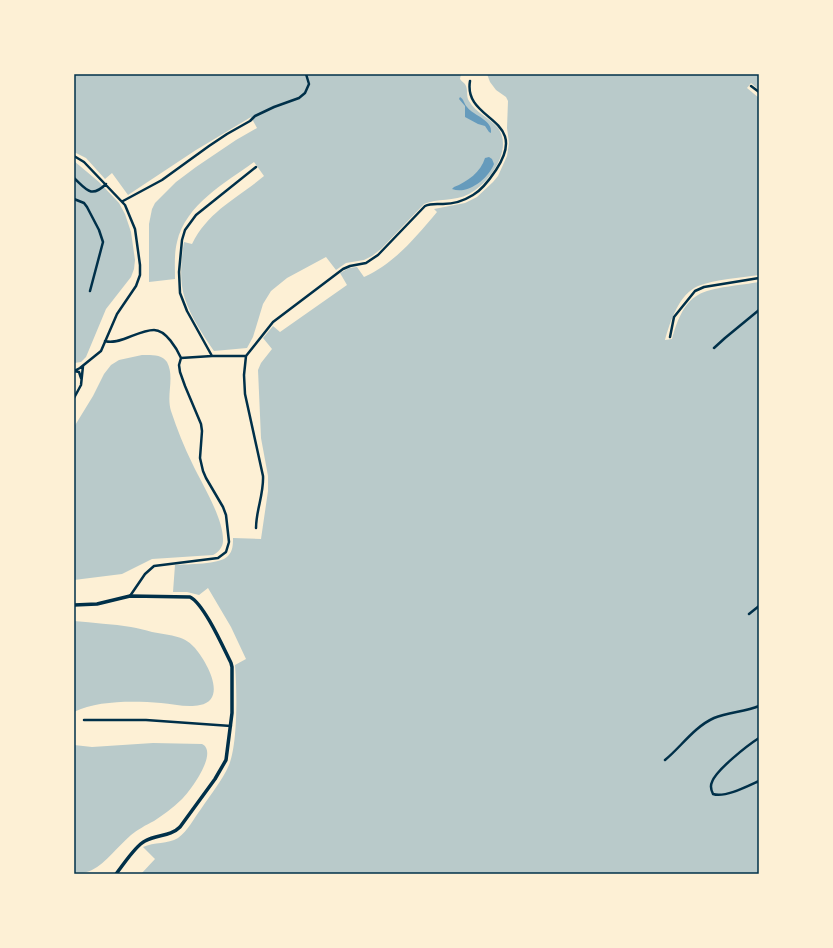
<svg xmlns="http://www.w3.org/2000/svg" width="833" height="948" font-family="Karla,sans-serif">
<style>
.green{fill:#b9caca}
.water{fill:#669bbc}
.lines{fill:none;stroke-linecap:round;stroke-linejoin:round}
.minor{stroke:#003049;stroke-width:2.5}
.tertiary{stroke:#003049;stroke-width:3.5}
.neatline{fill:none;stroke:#003049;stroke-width:1.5}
</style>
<rect width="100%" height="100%" fill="#fdf0d5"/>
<path class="green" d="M74,74h387l-1,5c2,3 5,4 6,7 2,5 0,10 3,15 7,12 21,17 29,27 16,22 -10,56 -29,66 -15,8 -32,4 -45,10l-43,45 -9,7 -8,4 -18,3 -10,7 -10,-13 -39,21 -16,13 -8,13 -10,33 -6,11 -33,3c-11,-16 -23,-34 -29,-52 -6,-18 -4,-39 -1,-57l8,2c17,-34 45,-45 72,-68l-10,-14c-29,21 -68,42 -77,80 -3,12 -2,25 -2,37l-26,3v-58l3,-15 3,-6 21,-21 20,-15 40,-27 21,-12 -6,-11 -55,33 -68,45 -16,-22 -7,6 -19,-21 -12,-6z
M487,74h272v16l-8,-7 -4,5 12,10v177c-19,3 -43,4 -61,11 -19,8 -28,36 -33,54l7,-1c4,-15 11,-36 26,-44 13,-8 45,-10 61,-13v592h-618l14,-15 -12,-12c11,-5 25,-3 35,-9 10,-7 16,-20 23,-29 9,-14 21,-28 28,-44 9,-22 8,-76 6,-100l11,-6 -15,-32 -23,-39 -9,7 -12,-3h-14l2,-27c12,-1 45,0 53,-9 5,-5 5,-12 5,-18l28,1 7,-48v-15l-7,-38 -3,-68 3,-7 11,-14 -9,-11 10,-12 7,6 67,-47 -7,-12 9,-5 8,-1 7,10c31,-14 51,-39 73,-65l-3,-3 31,-6 12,-6 16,-15 5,-6 9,-20 2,-13 -2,-15 1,-27 -2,-4 -10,-7 -6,-8z
M74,161l25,21 20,21 6,11 6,18 4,28 -1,9 -3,8 -25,32 -20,48 -5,5 -7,1z
M142,355c8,0 20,-1 25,7 8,15 -1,33 4,49 6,18 13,36 22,54 9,19 31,54 30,76 0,6 -5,12 -10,14l-61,4 -30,15 -48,6v-153l19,-31 11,-22 7,-9 8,-5z
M74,621c19,2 39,3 57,6 7,1 14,3 21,5 15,3 32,3 42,15 11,12 35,52 6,58 -12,3 -27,-1 -39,-2 -26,-2 -63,-3 -87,9z
M153,743l49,1c17,8 -12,48 -21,56 -8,8 -18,15 -27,21 -8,4 -17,9 -23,14 -13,11 -25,28 -39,35 -6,3 -12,3 -18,2v-127l18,2z"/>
<path class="water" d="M460,97c4,2 4,7 7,10 7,9 26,13 24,26l-2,-1 -4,-6 -7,-2 -13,-7v-11l-6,-7z
M489,157l3,2 2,5c-6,15 -26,31 -42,25l2,-2c13,-5 27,-15 31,-29z"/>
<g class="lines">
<path class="minor" d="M751,86l8,6
M74,156l10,6 41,43 10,24 5,36v10l-4,11 -19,28 -16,37 -21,17 -6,3
M74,178c12,11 17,21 32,6
M74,199l10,4 3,4 12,23 4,12 -13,49
M123,201l39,-21 47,-34 18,-12 23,-13 5,-5 19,-9 25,-9 6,-5 4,-9 -3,-10
M670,337l4,-20 21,-26 9,-4 55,-9
M105,341c7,2 13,0 19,-2 9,-3 20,-9 30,-9 12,0 23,19 27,28
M714,348l11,-10 34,-28
M212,356l-25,-45 -7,-18 -1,-21 3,-32 3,-10 11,-15 60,-48
M181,358l31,-2h34
M74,371l5,1 2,6
M74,398l7,-13 2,-19
M256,528c0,-18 8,-34 7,-52l-18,-82 -1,-19 2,-19 27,-34 70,-53 7,-3 16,-3 12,-8 47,-49c6,-3 12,-2 18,-2 10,0 22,-4 30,-9 9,-5 17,-16 23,-25 35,-53 -33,-48 -26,-89
M130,596l15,-22 9,-8 64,-8 8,-6 3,-10 -3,-27 -3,-8 -17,-29 -3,-7 -3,-13 2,-27 -1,-7 -16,-38 -5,-14 -1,-7 2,-7
M749,614l10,-8
M84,720h62l85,6
M759,738c-11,7 -43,32 -47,44 -2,4 -1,8 1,12 12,4 35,-8 46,-13
M665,760c16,-13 29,-33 49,-42 15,-6 31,-6 45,-12"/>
<path class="tertiary" d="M74,605l23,-1 33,-8 60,1c14,7 33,50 41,66l1,4v46l-6,47 -11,19 -35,48c-10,10 -23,7 -35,14 -10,5 -21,23 -29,33"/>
</g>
<rect width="833" height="948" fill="none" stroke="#fdf0d5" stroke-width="150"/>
<rect x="75" y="75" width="683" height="798" class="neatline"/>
</svg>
